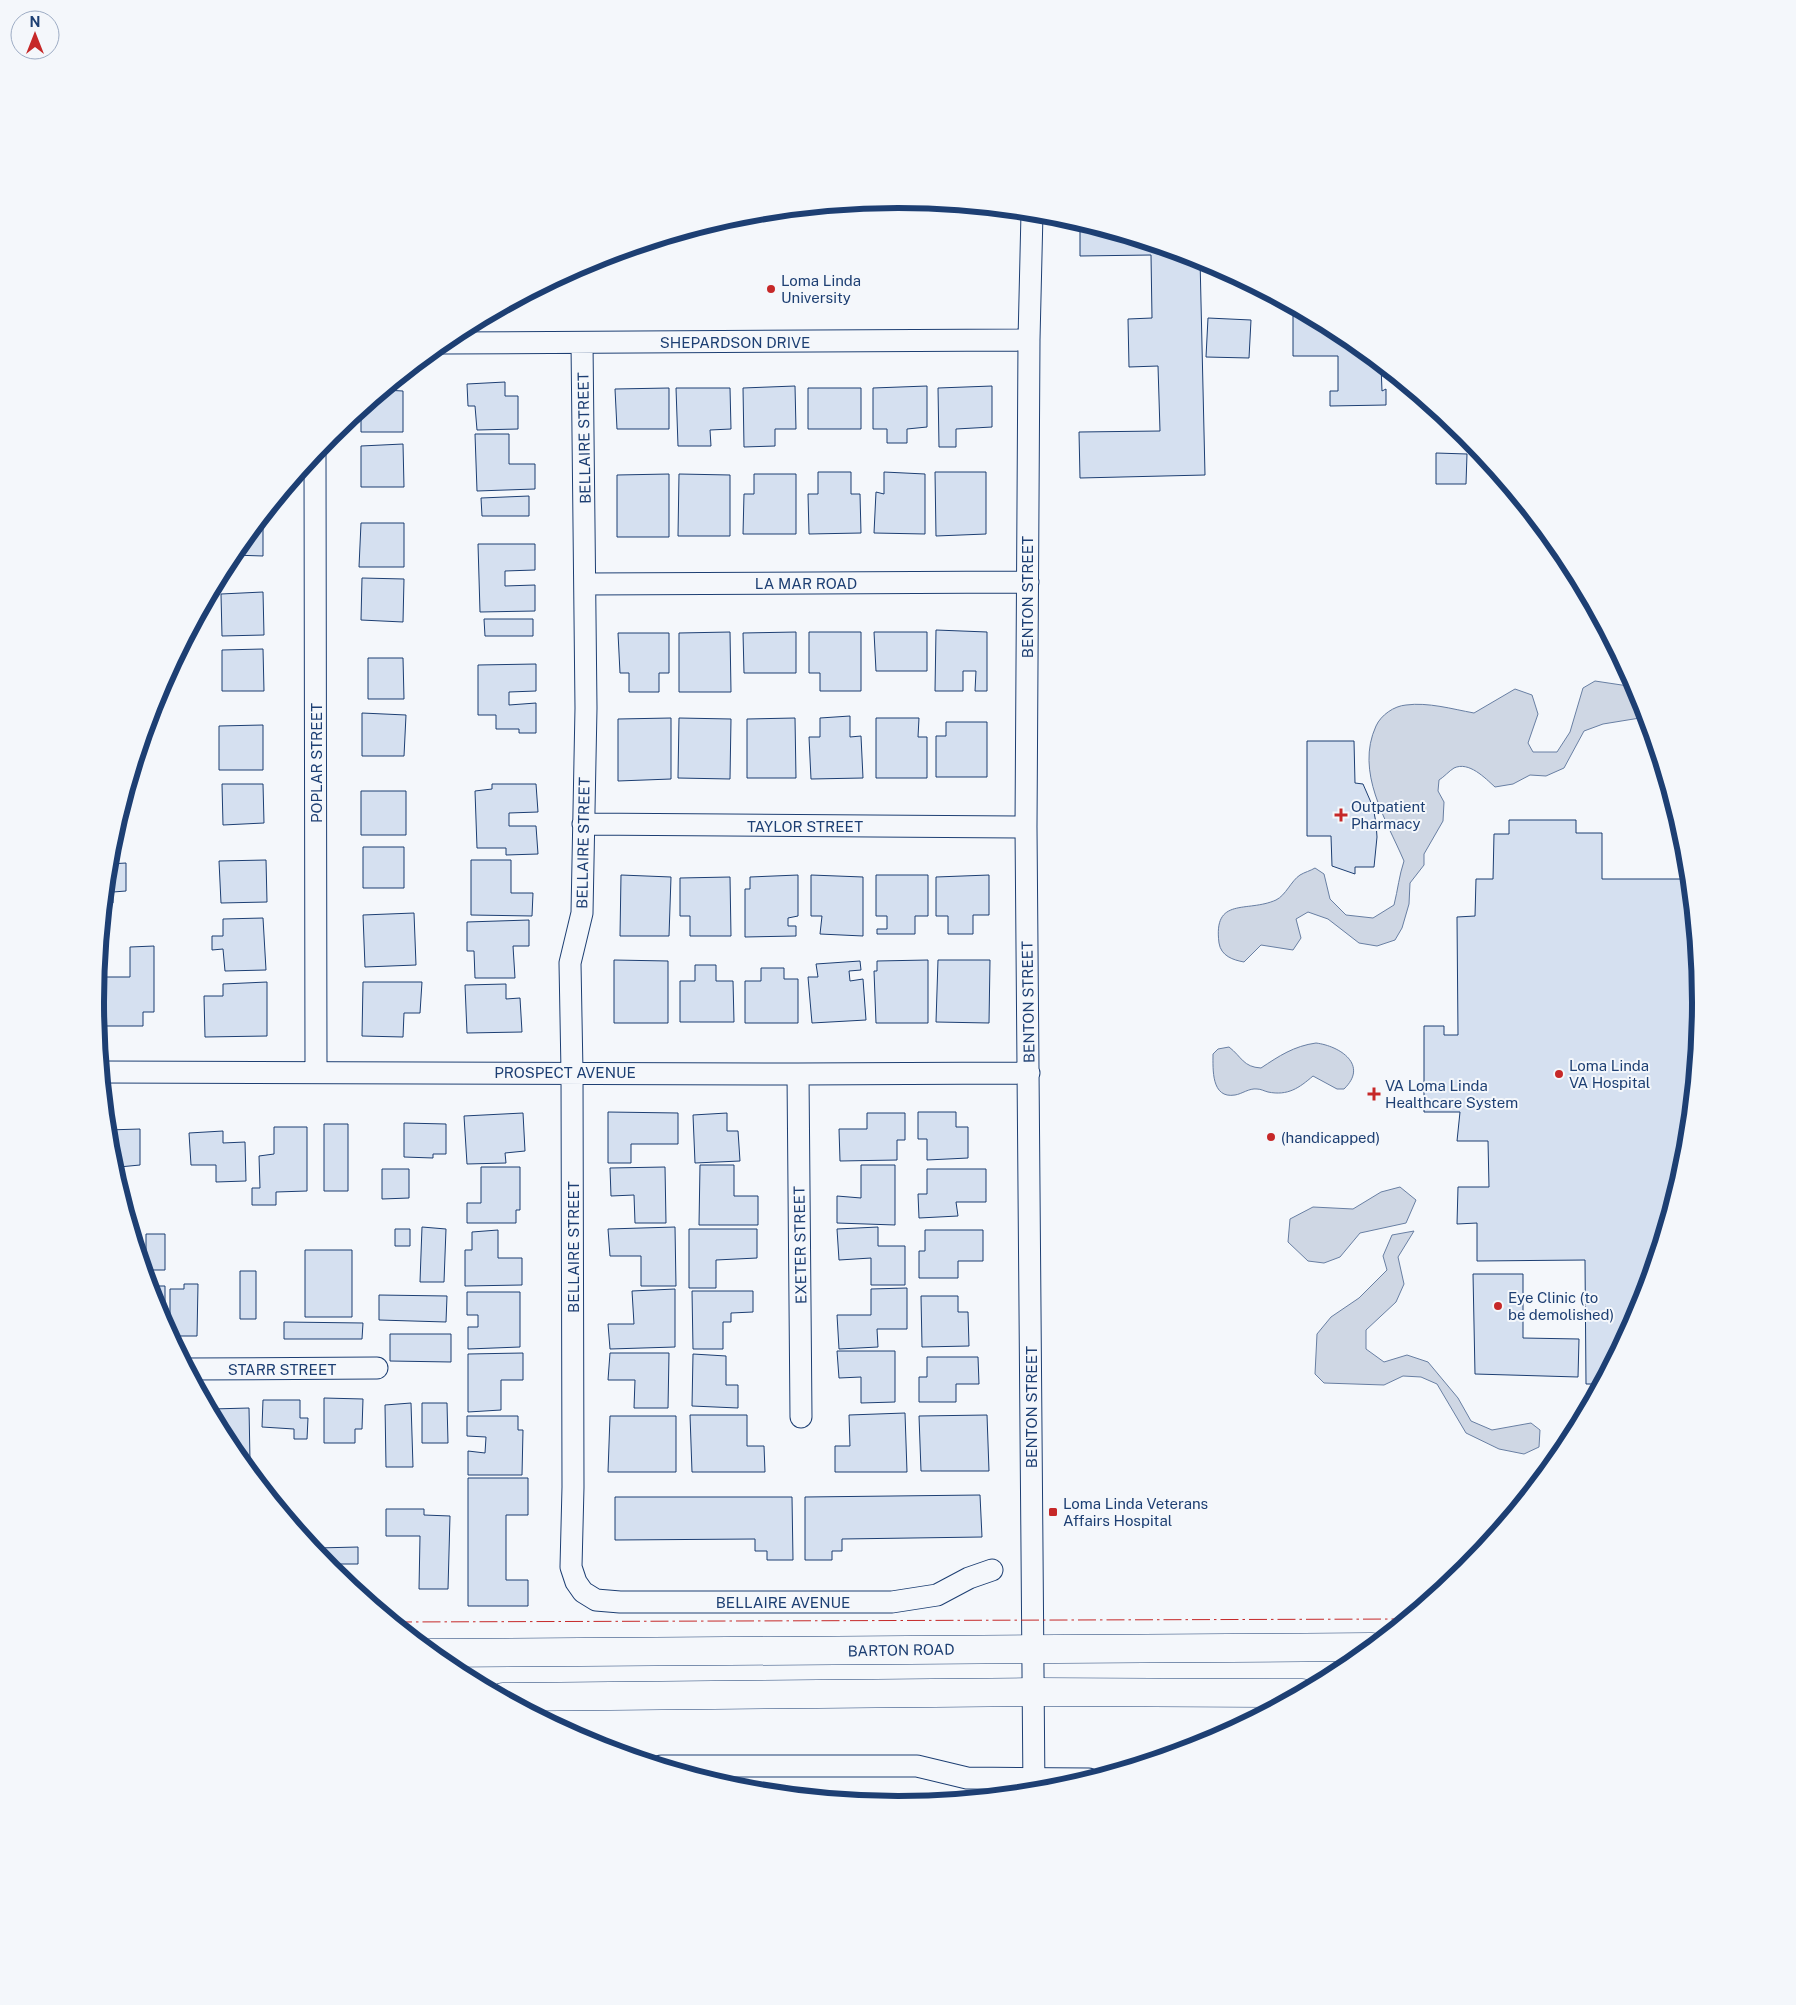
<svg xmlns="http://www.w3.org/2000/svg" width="1796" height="2005" font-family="'Public Sans',sans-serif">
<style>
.water{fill:#cfd7e4;stroke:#687fa3}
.building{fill:#d5e0f0;stroke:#1d3f73}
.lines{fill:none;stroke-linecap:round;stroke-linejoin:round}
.minor-casing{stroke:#1d3f73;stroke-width:23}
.major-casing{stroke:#1d3f73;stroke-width:29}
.minor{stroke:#f4f7fb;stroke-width:21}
.major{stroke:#f4f7fb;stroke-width:28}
.power{stroke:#c62828;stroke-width:1;stroke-dasharray:18 4 2.5 4;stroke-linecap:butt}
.poi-dot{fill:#c62828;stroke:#f4f7fb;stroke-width:2}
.labels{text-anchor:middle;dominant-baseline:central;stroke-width:4;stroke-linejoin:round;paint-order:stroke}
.poi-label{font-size:15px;fill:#1d3f73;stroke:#f4f7fb;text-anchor:start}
.street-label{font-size:15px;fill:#1d3f73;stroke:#f4f7fb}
.rim{fill:none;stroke:#1d3f73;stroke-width:6}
</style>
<rect width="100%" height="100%" fill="#f4f7fb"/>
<path class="water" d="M1595,681l40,6 11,30 -43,7 -19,7 -20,37 -18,8 -16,-1 -17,9 -18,3c-10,-9 -26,-26 -41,-19 -5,3 -10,9 -15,12l-1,11 6,11 -1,19 -19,33v11l-14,18 -1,21 -7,24 -7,12 -18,6 -18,-3 -31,-24 -20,-7 -12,7 5,19 -8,12 -32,-5 -17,17c-11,-2 -23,-6 -25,-19 -6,-47 28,-30 57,-43 10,-5 15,-19 24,-25 5,-3 10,-4 15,-7l9,6 6,25 16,16 27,3 21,-13c4,-16 5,-29 10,-44 -18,-42 -49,-89 -28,-135 5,-11 18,-20 30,-21 22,-3 46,4 68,8l41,-24 17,6 6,19 -10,29 5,9h24l13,-20 13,-44z
M1316,1043c24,3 53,22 28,46h-7l-24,-13c-14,12 -25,20 -45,16 -4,-1 -7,-3 -11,-3 -8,-1 -15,5 -22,6 -24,4 -22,-26 -22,-41l5,-5 11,-2c13,10 14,20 32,21 18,-12 33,-22 55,-25z
M1400,1187l16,13 -10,23 -46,10 -20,24 -16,6 -16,-2 -20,-19 2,-23 23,-12 40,2 28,-17z
M1414,1231l-16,26 6,27 -8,18 -30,28v19l18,13 23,-7 21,7 30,36 13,23 21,9 39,-7 9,7 -1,17 -15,7 -25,-5 -33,-16 -29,-49 -16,-7 -18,-1 -19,9 -60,-2 -9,-9 2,-40 14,-17 28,-19 28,-28 -4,-14 9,-21z"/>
<path class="building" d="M1080,222l120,37 5,216 -125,3 -1,-46 81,-1 -2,-65 -29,1 -1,-48 24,-1 -1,-63 -71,1z
M1293,316h16l35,19 37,30 1,26 4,-2v16l-56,1v-15h8v-35h-45z
M1208,318l43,2 -2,38 -43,-1z
M505,382v14h13v33l-41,1 -2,-24h-7l-1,-22z
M795,386l1,43h-21v17l-31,1 -1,-59z
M927,386v41l-20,2v14h-20v-14h-14v-41z
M992,386v41l-36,2v18h-17l-1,-59z
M669,388v41h-52l-2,-40z
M676,388h54l1,41 -21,1 1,16h-33z
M808,388h53v41h-53z
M384,390l19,1v41h-42v-23z
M475,434h34v30h26v25l-58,2z
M403,444l1,43h-43v-41z
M1436,453l31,1 -1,30h-30z
M818,472h33v22h9l1,39 -52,1 -1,-40h10z
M884,472l41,2v60l-51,-1 2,-41 8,2z
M935,472h51v62l-50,2z
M669,474v63h-52v-62z
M679,474l51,1v61h-52z
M754,474h42v60h-53l1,-40h10z
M529,496v20h-47l-1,-18z
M263,517v39l-31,-1z
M361,523h43v44h-45z
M478,544h57v26l-30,1v15l30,-1v26l-55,1z
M362,578l42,1 -1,43 -42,-2z
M263,592l1,43 -42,1 -1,-42z
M484,619h49v17h-48z
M936,630l51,2v59h-12l1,-20h-13v20h-28z
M730,632l1,60h-52v-59z
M796,632v41h-52l-1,-40z
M809,632h52v59h-41v-18h-11z
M874,632h53v39h-51z
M618,633h51v40h-10v19h-30v-19h-9z
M263,649l1,42h-42v-41z
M368,658h35l1,41h-36z
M536,664v27l-27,1v13l27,-2v30h-17v-4h-23v-14h-18v-50z
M362,713l44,2 -2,41h-42z
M850,716v21l11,-1 2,42 -52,1 -2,-42h11v-19z
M671,718v61l-53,2v-62z
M679,718l52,1 -1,60 -52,-1z
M795,718l1,60h-49v-59z
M876,718h43l-1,19h9v41h-51z
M946,722h41v55h-51v-41h10z
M263,725v45h-44v-44z
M1307,741h47l1,42 8,1 10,23 3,16 1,14 -3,30h-19v7l-23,-8 -1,-30h-24z
M222,784h41l1,39 -41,2z
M492,784h44l2,28 -29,1v13h27l2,28 -32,1v-7h-29l-2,-57 17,-2z
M361,791h45v44h-45z
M1509,820h67v13h26v46h87l12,124 -15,156 -46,151 -40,74h-14l-1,-124 -108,1v-38l-20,1 1,-37h31l-1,-46h-31l3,-29h-36v-86h20v9h14l-1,-118 18,-1 1,-37h17l1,-45h15z
M363,847h41v41h-41z
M266,860l1,42 -46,1 -2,-42z
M471,860h40v33h22l-1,23 -61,-1z
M126,863v28l-13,1v11h-8l4,-39z
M621,875l50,2 -2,59h-49z
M798,875v41l-10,2v8h8v10l-51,1v-48h5v-12z
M811,875l52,2v59l-43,-2 2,-18h-11z
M876,875h52v41h-13v18h-38v-5h10v-13h-11z
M989,875v40h-16v19h-25v-18h-12v-39z
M730,877l1,59h-41v-20h-10v-38z
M414,913l2,52 -51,2 -2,-52z
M263,918l3,52 -41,1 -2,-22 -11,1v-14h11v-17z
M529,920v26h-16l2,32h-40l-1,-27h-7v-29z
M154,946v66h-11v14h-37l-2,-49h26v-30z
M614,960l54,1v62h-54z
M928,960v63h-52l-2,-52h3v-10z
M938,960h52l-1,63 -53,-1z
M860,961l1,9 -12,1 1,10 13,-2 3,41 -54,3 -4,-46h10l-2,-13z
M695,965h21v16h17l1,41h-54v-41h15z
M761,968h23v11h14v44h-53v-42h16z
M267,982v54l-62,1 -1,-41h19v-12z
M363,982h59l-2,31h-16l-1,24 -41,-1z
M506,984v15l14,-1 2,34 -55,1 -2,-48z
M608,1112l70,1v31h-47v19h-23z
M918,1112h38v15h12v31l-41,2v-21h-9z
M523,1113l2,38 -20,2 1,10 -39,1 -3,-48z
M727,1113v18h11l2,30 -45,2 -2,-48z
M867,1113h38v27h-8v20l-57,1 -1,-32h28z
M404,1123l42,1v30h-13v4l-29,-1z
M324,1124h24v67h-24z
M274,1127h33v64l-31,1v13h-24v-17h8l-1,-32 15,-2z
M140,1129v36l-21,2v21l-9,-29 -3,-29z
M223,1131v12l22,-1 1,39 -30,1v-17h-25l-2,-32z
M700,1165h34v31h24v29h-59z
M861,1165h34v60l-58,-2v-27l24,2z
M481,1167h39v43h-4v13h-49v-20h14z
M665,1167l1,56h-31l-1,-28 -23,1 -1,-28z
M382,1169h27v29l-27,1z
M927,1169h59v33h-30l2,14 -39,2 -1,-24h9z
M422,1227l24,2 -2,53h-24z
M675,1227l1,59h-35v-30h-31l-2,-27z
M878,1227v19h27v39h-34v-27l-32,2 -2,-31z
M395,1229h15v17h-15z
M689,1229h68v29l-41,2v28h-27z
M498,1230v28h24v27l-57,1v-36h7v-18z
M925,1230h58v31h-25v17h-39v-27h6z
M146,1234h19v36h-19z
M305,1250h47v67h-47z
M240,1271h16v48h-16z
M1473,1274h50v64l56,1 -1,38 -103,-3z
M184,1284h14l-1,52h-27v-47h14z
M157,1286h8v40l-9,-16 -4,-12h5z
M907,1288v41h-30l1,18 -39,2 -2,-34h34v-26z
M675,1289v58l-65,2 -2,-25h26l-2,-33z
M692,1291h61v21l-22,1v9h-8v27h-30z
M467,1292h53v55l-52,2v-22h10v-12h-11z
M379,1295l68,1 -1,26 -67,-2z
M921,1296h37v16h10l1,34 -47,1z
M284,1322l79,1 -1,16h-78z
M390,1334h61v28l-61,-1z
M837,1351h58v51l-34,1v-26l-22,1z
M523,1353v27h-22v30l-33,2v-58z
M610,1353h59l-1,55h-34l1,-28h-27z
M693,1354l33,2v29h12v23l-46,-2z
M927,1357h51l1,27h-23v18h-37v-25h8z
M324,1398l39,1 -1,30h-7v14h-31z
M263,1400h37v18h8l-1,21h-13v-10l-32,-2z
M411,1403l2,64h-27l-1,-62z
M422,1403h25l1,40h-26z
M249,1408l1,53h-9l-11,-13 -18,-33v-6z
M905,1413l2,59h-72v-26h15l-1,-31z
M690,1415h57v31h17l1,26h-73z
M987,1415l2,56h-68l-2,-55z
M467,1416h51v14h5l-1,45h-54v-24l17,2 1,-16 -19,-1z
M610,1416h66v56h-68z
M468,1478h60v37h-22v65h22v26h-60z
M980,1495l2,42 -140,2v12h-10v9h-27v-63z
M615,1497h177l1,63h-26v-9h-12v-12l-140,1z
M386,1509h38v6l26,1 -2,73h-29l1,-53h-34z
M358,1547v17h-20v13l-21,-23v-6z"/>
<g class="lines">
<g class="minor-casing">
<path id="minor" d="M1032,213l-3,127 -3,487 8,965
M442,343l587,-3
M582,343l4,365 -4,205 -12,50 2,109 1,415 -2,80 5,15 7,10 13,8 24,2h272l45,-7 32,-17 23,-8
M315,453l1,619
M585,584l443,-2
M583,824l443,3
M102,1072l696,2 231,-1
M798,1074l3,343
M188,1369l189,-1
M661,1766h256l50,12 122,1"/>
</g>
<g class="major-casing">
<path id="major" d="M430,1653l942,-6
M503,1697l530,-5 269,1"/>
</g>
<use href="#minor" class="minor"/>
<use href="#major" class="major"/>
<path class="power" d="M394,1622l1013,-3"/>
</g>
<g class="poi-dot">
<circle cx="771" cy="289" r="5"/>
<path d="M1338.5 807.5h5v5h5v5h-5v5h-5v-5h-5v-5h5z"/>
<circle cx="1559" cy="1074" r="5"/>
<path d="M1371.5 1086.5h5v5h5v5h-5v5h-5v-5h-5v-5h5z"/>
<circle cx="1271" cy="1137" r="5"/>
<circle cx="1498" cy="1306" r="5"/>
<rect x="1048" y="1507" width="10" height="10" rx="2.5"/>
</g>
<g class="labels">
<g class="poi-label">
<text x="781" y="280">Loma Linda<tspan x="781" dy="17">University</tspan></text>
<text x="1351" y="806">Outpatient<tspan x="1351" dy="17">Pharmacy</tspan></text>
<text x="1569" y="1065">Loma Linda<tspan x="1569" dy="17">VA Hospital</tspan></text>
<text x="1385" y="1085">VA Loma Linda<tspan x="1385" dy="17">Healthcare System</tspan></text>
<text x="1281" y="1137">(handicapped)</text>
<text x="1508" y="1297">Eye Clinic (to<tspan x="1508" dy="17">be demolished)</tspan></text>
<text x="1063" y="1503">Loma Linda Veterans<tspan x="1063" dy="17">Affairs Hospital</tspan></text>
</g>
<g class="street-label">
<text x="735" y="342">SHEPARDSON DRIVE</text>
<text transform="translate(584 438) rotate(-91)">BELLAIRE STREET</text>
<text x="806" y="583">LA MAR ROAD</text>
<text transform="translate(1027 597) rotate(-90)">BENTON STREET</text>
<text transform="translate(316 763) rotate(-90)">POPLAR STREET</text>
<text x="805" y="826">TAYLOR STREET</text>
<text transform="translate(583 843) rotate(-89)">BELLAIRE STREET</text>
<text transform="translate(1028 1002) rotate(-91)">BENTON STREET</text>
<text x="565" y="1072">PROSPECT AVENUE</text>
<text transform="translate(800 1245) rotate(-91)">EXETER STREET</text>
<text transform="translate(573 1247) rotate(-90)">BELLAIRE STREET</text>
<text x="282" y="1369">STARR STREET</text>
<text transform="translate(1031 1407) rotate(-90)">BENTON STREET</text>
<text x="783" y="1602">BELLAIRE AVENUE</text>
<text transform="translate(901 1650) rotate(-1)">BARTON ROAD</text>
</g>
</g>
<path d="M0 0H1796V2005H0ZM104 1002a794 794 0 1 1 1588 0a794 794 0 1 1-1588 0Z" fill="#f4f7fb" fill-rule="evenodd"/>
<path class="rim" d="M104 1002a794 794 0 1 1 1588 0a794 794 0 1 1-1588 0Z"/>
<g transform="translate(35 35)"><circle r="24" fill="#f4f7fb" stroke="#9eadc5"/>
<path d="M0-4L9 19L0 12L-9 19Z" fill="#c62828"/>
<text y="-8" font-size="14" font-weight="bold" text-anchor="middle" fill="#1d3f73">N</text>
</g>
</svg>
